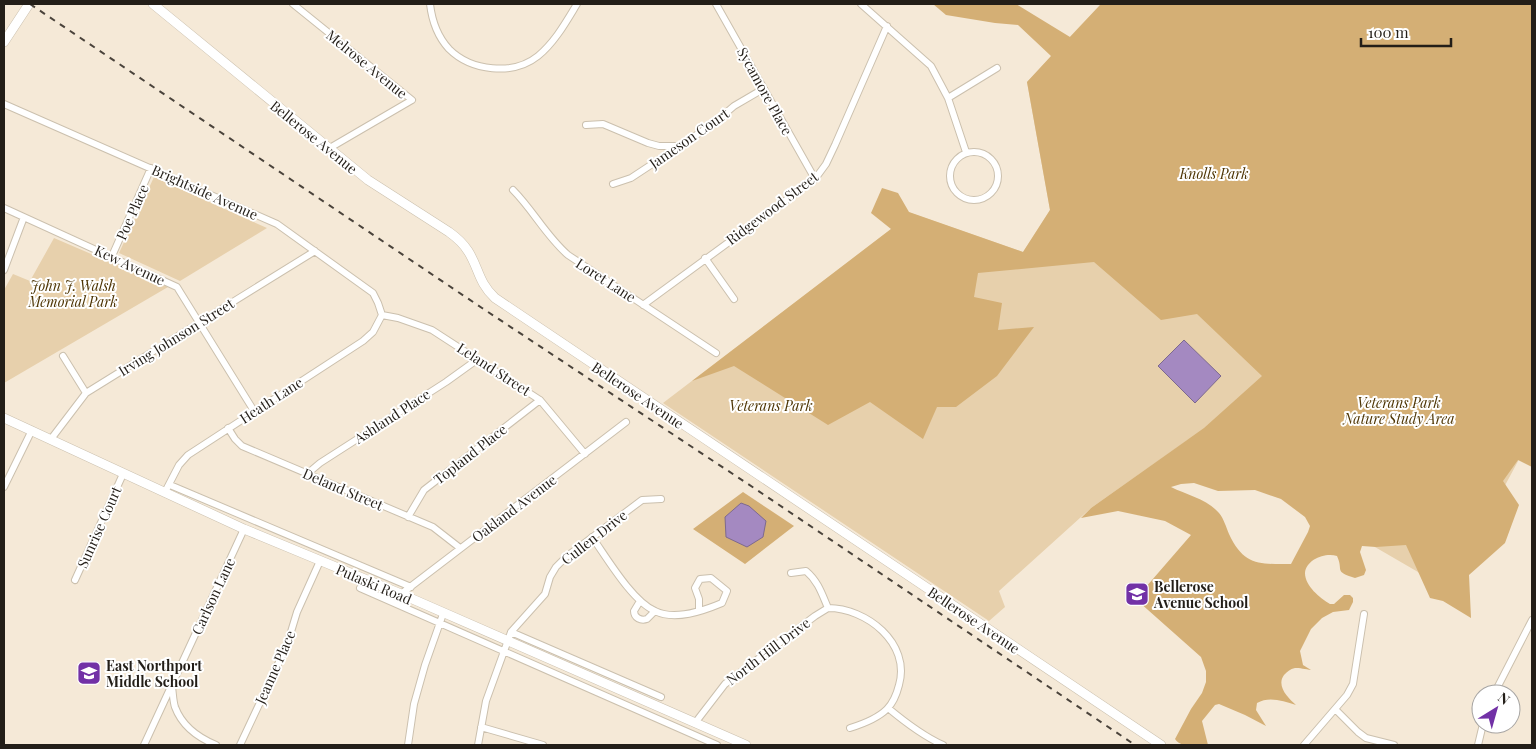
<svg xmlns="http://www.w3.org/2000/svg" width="1536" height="749" font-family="'Playfair Display',serif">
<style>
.green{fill:#e7d0ac}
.forest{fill:#d4af75;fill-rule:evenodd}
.water{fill:#a489c1;stroke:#7d698e}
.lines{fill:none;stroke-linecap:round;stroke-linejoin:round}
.street-casing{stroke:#cbc0ae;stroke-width:8}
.secondary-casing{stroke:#cbc0ae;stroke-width:10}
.street{stroke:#fff;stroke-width:6}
.secondary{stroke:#fff;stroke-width:9}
.rail{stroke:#4a433b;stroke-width:2;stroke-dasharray:6 6;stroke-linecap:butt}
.labels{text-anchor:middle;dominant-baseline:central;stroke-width:4;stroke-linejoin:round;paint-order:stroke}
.street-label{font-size:14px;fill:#231e18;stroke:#fff}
.park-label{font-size:14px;font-style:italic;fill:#4e3504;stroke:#fff}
.poi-label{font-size:14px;font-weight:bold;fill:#231e18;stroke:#fff;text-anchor:start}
</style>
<rect width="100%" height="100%" fill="#f5e9d7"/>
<path class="green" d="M1101,4l431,431 -83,155 -260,-151 -98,69 -92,83 6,16 -16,14 -326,-218 228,-174 17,-17 115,40 27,-42 -23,-128z
M154,177l113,51 -87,53 -61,-28z
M54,238l114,49 -164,96v-93l9,-16 17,7z"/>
<path class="forest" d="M933,4h83l54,33 31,-33h431v463l-14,-7 -15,21 16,24 -14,38 -36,32 2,43 -28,-17 -13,-3 -24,-53 -30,2 -14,-1 -2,6 6,18 -2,5 -9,3c-22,-7 -11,-7 -18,-22 -11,-4 -31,3 -32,17 0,13 15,25 25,31h4l10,-9h6l3,3v4l-4,8 -16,2 -11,6 -11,11 -11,22 3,14 8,5c-5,-1 -12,-2 -16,-2 -5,1 -8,4 -11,7 -8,11 4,23 12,30 -13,-4 -27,-9 -39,-2l-1,7 10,16 -21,-11 -26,-11 -4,1 -13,16 6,24c-11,0 -26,4 -33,-6l16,-30 11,-16 4,-11v-11l-5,-14 -62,-55v-7l52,-60 -26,-14 -47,-10 -37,7 10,-10 113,-80 58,-52 -65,-62 -36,6 -67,-58 -116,11 -4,24 28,6 -4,27 36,-3 -37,49 -41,31h-19l-14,32 -53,-37 -42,23 -94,-59 -42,15 199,-152 -20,-16 11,-25 16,5 11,19 114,40 27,-42 -23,-128 24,-26 -33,-31 -23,-2 -49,-8zM1194,483l24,8 37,-1 26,9 24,18 5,9 -2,6 -17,32c-32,0 -47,2 -62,-30 -3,-7 -5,-15 -10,-21 -12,-14 -32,-18 -48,-26l10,-3z
M743,492l51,34 -49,38 -52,-35z"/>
<path class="water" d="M1184,340l37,36 -26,27 -37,-37z
M741,503l8,3 17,15 -3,16 -16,10 -21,-10 -1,-20z"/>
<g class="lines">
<g class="street-casing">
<path id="street" d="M293,4l119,96 -84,49
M430,4c2,17 7,32 19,45 22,22 64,27 89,7 17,-14 28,-34 39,-52
M716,4l99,175
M861,4l70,62 17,32 18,54
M948,98l49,-30
M4,104l273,120 96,69 5,10 4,12
M586,125l17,-1 45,19 11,3h18
M950 176a24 24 0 1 1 48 0a24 24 0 1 1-48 0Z
M613,184l18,-6 82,-54 21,-18 29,-17
M513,190c20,20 33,46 55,65l148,98
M4,208l173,79 77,124
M112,256l39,-88
M705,258l29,41
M4,270l20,-53
M643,305l172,-126 11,-15 9,-19 52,-119
M382,315l16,3 34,12 108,70 45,54
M63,356l23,37
M228,428l7,11 7,7 191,81 27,21
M51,439l35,-46 229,-142
M307,474l13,-11 126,-81 32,-23
M170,485l241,102
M4,487l28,-57
M165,492l14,-27 9,-10 175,-114 10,-9 9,-17
M408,517l16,-27 116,-90
M592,537c15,21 40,64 63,74 20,10 48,0 67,-8l5,-12 -16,-13 -11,1 -5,9 4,11v12
M791,573l15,-2c12,10 16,23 22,37
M75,580l48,-106
M360,588l357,157
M401,594l225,-172
M640,601l-6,10c0,7 7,10 13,8l8,-8
M828,608c38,0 83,35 71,77 -2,8 -6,18 -12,24 -10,10 -24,15 -37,19
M511,632l150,65
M172,687c1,6 1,14 3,20 7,19 24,31 41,38
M1494,694l38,-74
M888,708c18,15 35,28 55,37
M1335,709l23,23 8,6 28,7
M695,723l30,-39 90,-68 13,-8
M481,727l62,18
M144,745l100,-216
M240,745l47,-100 10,-33 23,-51
M408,745l6,-41 11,-39 18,-51
M478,745l8,-44 25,-69 34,-38 5,-17 6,-10 10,-10 76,-57 19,-1
M1304,745l43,-50 6,-11 11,-70
M1478,745l5,-21"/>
</g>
<g class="secondary-casing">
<path id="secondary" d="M153,4l215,176 81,52c7,5 14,11 19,19 11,17 10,31 27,47l666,447
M4,42l25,-38
M4,418l240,111 157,65 345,151"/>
</g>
<use href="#street" class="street"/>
<use href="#secondary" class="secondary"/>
<path class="rail" d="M30,4l452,304 272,180 381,257"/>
</g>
<defs>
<g id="school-square" transform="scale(1.25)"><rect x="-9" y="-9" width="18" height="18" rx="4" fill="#7231a6" stroke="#fff"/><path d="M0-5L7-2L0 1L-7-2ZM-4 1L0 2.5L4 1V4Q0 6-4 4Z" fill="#fff"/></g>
</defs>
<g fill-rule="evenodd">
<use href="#school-square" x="1137" y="594"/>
<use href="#school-square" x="89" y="673"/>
</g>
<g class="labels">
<g class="street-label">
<text transform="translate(367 64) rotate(39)">Melrose Avenue</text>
<text transform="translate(765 91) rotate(61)">Sycamore Place</text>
<text transform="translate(314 137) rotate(39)">Bellerose Avenue</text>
<text transform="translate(689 138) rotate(-35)">Jameson Court</text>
<text transform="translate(205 192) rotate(24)">Brightside Avenue</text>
<text transform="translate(772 208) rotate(-37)">Ridgewood Street</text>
<text transform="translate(132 212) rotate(-66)">Poe Place</text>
<text transform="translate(130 265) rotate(25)">Kew Avenue</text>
<text transform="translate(606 280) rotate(33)">Loret Lane</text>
<text transform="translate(176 337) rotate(-32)">Irving Johnson Street</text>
<text transform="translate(494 369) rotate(33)">Leland Street</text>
<text transform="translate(638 395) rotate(34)">Bellerose Avenue</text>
<text transform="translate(271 400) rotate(-33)">Heath Lane</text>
<text transform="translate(392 416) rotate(-33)">Ashland Place</text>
<text transform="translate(470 454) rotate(-38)">Topland Place</text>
<text transform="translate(343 489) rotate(23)">Deland Street</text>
<text transform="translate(514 508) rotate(-37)">Oakland Avenue</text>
<text transform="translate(99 527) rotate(-66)">Sunrise Court</text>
<text transform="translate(594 537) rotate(-38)">Cullen Drive</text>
<text transform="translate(374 584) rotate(23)">Pulaski Road</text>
<text transform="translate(213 596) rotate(-65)">Carlson Lane</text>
<text transform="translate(974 620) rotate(34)">Bellerose Avenue</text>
<text transform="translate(768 651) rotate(-37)">North Hill Drive</text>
<text transform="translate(275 667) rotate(-66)">Jeanne Place</text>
</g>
<g class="park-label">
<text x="1214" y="173">Knolls Park</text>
<text x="73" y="285">John J. Walsh<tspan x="73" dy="16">Memorial Park</tspan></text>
<text x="1399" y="402">Veterans Park<tspan x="1399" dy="16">Nature Study Area</tspan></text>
<text x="771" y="405">Veterans Park</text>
</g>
<g class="poi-label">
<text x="1154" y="586">Bellerose<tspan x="1154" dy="16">Avenue School</tspan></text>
<text x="106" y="665">East Northport<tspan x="106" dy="16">Middle School</tspan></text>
</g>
</g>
<rect width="1536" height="749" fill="none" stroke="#231e18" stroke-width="10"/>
<g transform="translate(1496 709) rotate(37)"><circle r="24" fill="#ffffff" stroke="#a7a5a3"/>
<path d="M0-4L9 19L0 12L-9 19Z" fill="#7231a6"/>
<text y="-8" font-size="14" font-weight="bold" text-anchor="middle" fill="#231e18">N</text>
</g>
<path d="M1361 38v8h90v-8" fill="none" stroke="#231e18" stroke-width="2.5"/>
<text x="1368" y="38" font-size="15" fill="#231e18" stroke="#ffffff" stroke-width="4" paint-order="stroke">100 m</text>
</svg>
